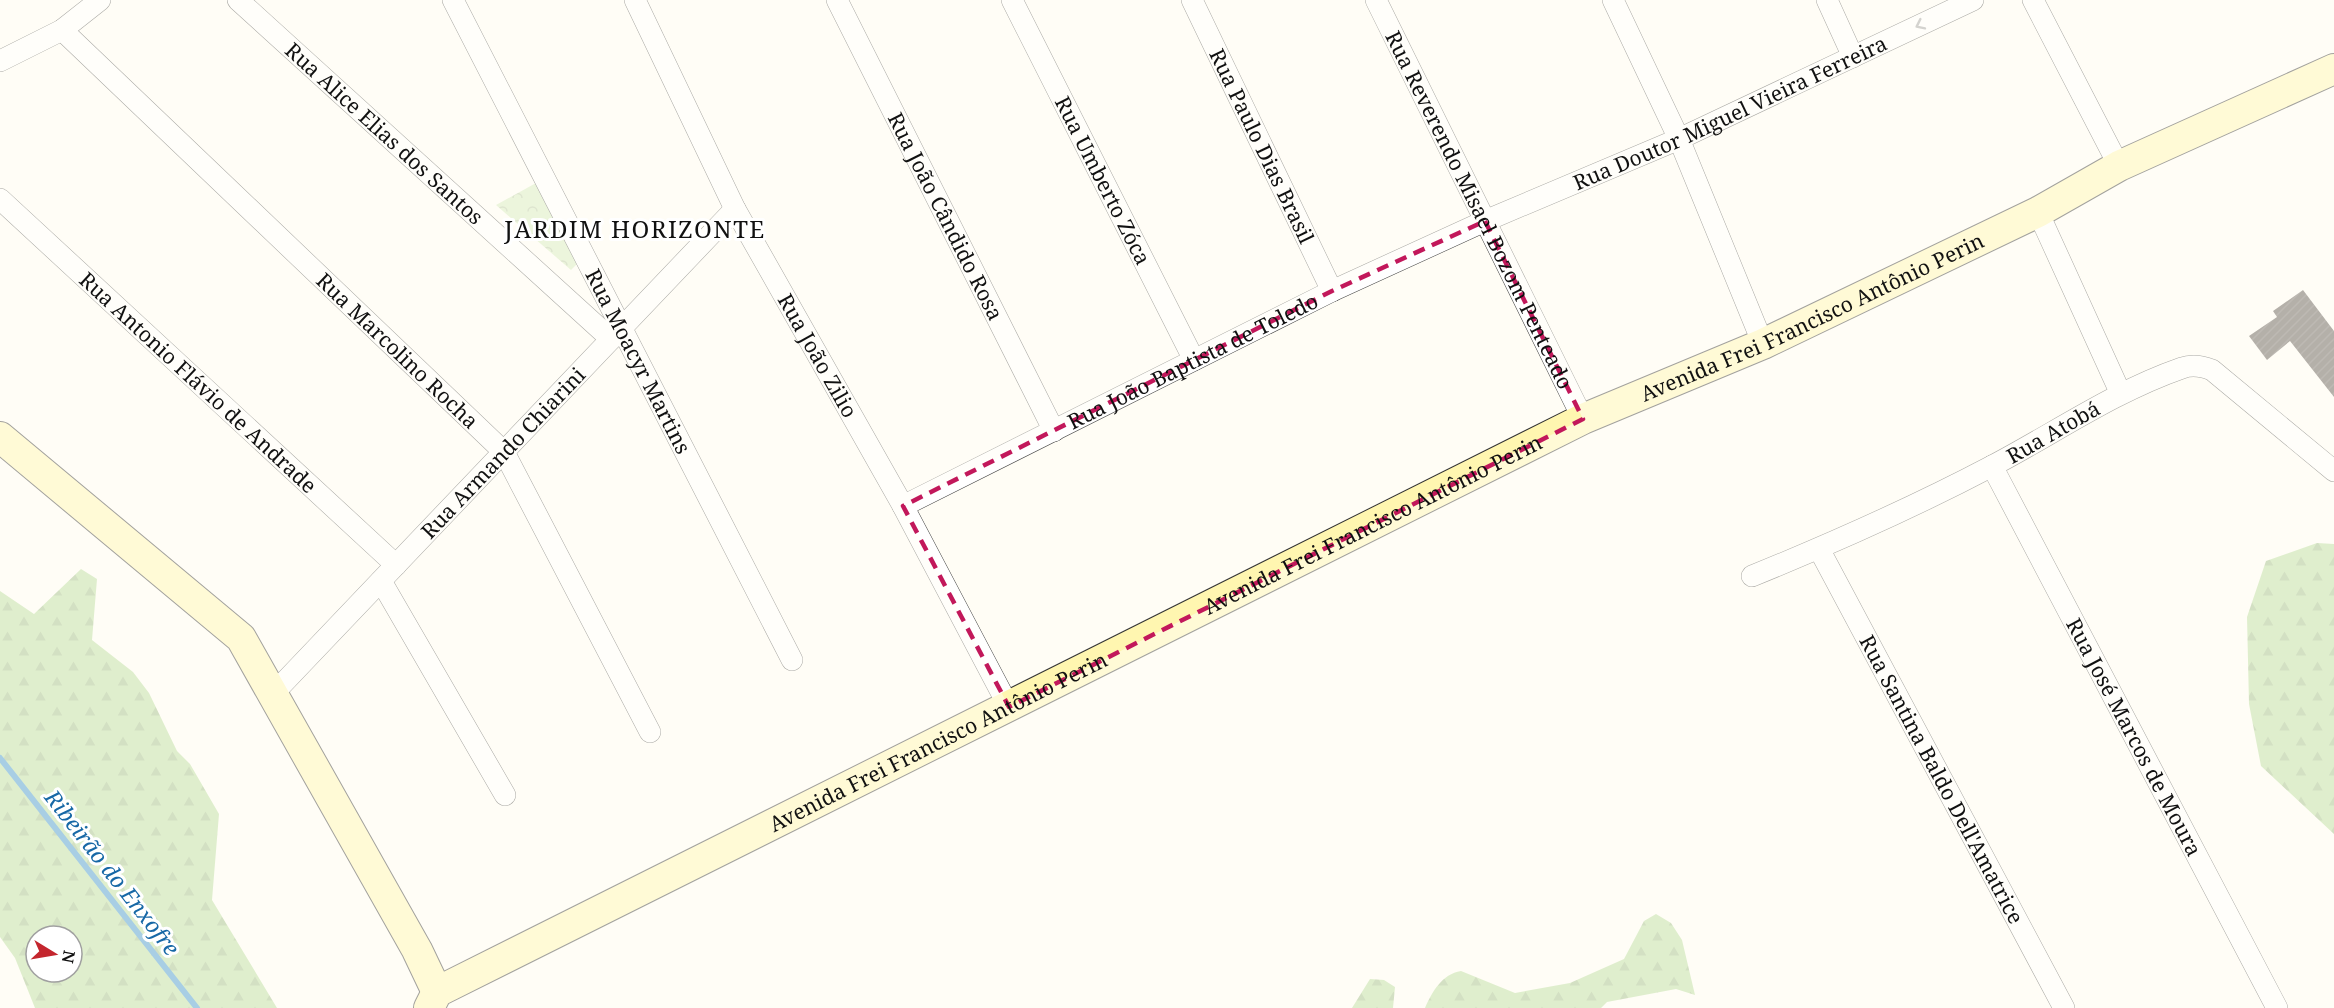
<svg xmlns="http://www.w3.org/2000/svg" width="2334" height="1008" font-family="'Noto Serif',serif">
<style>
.forest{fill:url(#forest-firs);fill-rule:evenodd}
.park{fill:url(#park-crowns)}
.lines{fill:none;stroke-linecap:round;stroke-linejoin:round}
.stream{stroke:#3f96cf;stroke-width:6}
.building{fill:url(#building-hatch)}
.street-casing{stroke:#444;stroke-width:22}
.secondary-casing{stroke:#333;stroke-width:32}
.street{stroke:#fff;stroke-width:21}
.secondary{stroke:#fff6b0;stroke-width:30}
.oneway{stroke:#a0a0a0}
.marked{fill:none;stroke:#c2185b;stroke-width:4.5;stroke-dasharray:12 8;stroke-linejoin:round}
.labels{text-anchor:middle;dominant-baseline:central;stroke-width:6;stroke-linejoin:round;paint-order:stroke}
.street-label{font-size:21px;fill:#111;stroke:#fff}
.water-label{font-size:22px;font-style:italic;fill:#1768a6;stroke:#fff}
.quarter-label{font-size:24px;letter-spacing:1.5px;fill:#111;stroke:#fff}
</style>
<defs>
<pattern id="forest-firs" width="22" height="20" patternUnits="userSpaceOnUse" patternTransform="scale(1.5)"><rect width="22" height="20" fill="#b9dc9c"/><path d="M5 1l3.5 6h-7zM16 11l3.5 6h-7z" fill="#9ebc85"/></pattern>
<pattern id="park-crowns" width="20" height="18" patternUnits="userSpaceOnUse" patternTransform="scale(1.5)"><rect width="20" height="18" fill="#d5ebbd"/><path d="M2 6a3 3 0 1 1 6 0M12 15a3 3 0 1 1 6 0" fill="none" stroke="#b6c8a1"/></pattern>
<pattern id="building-hatch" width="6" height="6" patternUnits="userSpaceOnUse" patternTransform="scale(1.5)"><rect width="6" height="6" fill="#5a524d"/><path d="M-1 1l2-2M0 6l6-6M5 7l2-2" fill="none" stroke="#6d6662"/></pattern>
</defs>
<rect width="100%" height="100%" fill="#fffdf5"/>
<path class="forest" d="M2317,543l17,1v290l-73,-68 -12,-62 -2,-87 19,-56z
M81,569l16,10 -5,61 41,32 16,21 28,58 13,13 29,50 -7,86 65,108h-242l-20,-50 -15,-21v-346l34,23zM36,936h36v36h-36z
M1656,914l15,9 11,17 13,55 -19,-6 -69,13 -6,6h-176c7,-16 17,-34 36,-37l54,22 55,-10 54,-24 20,-38z
M1370,979l14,1 11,7 -2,21h-41z"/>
<path class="park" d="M536,183l43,79 -8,8 -75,-65z"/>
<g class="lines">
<path class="stream" d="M0,758l197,250"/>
</g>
<path class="building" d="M2303,290l31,41v66l-44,-56 -23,19 -18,-24 28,-19 -4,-6z"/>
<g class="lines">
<g class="street-casing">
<g id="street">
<path id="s1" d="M238,0l373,339"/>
<path id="s2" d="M453,0l339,660"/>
<path id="s3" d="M635,0l100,209 168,297 106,201"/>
<path id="s4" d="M837,0l217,431"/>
<path id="s5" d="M1012,0l182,360"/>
<path id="s6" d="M1192,0l140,291"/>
<path id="s7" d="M1376,0l207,419"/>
<path d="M1613,0l66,139 84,205"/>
<path d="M1827,0l26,57"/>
<path d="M2033,0l86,166"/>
<path id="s8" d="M62,30l442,422 146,280"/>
<path d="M0,61l62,-31 38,-30"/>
<path id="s9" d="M0,199l396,366"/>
<path d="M2038,212l82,180"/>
<path id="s10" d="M1992,466l285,542"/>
<path id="s11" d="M903,506l429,-215 153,-70 194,-82 294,-139"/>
<path id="s12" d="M1819,549l245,459"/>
<path id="s13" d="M1752,576c81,-33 162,-69 240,-110 63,-33 121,-74 190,-98 11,-4 20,-2 30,2l122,101"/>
<path d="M381,581l124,214"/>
<path id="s14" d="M271,696l464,-487"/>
</g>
</g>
<g class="secondary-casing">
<g id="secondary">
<path d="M0,437l241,201 176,312 20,42"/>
<path id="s15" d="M429,1008l8,-16 1146,-573 180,-75 275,-132 81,-46 215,-97"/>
</g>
</g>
<use href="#street" class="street"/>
<use href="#secondary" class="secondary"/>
</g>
<defs><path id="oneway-chevron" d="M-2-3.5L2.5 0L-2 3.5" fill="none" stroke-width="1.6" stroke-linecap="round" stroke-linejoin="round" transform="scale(1.5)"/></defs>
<use class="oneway" href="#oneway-chevron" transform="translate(1920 25) rotate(154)"/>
<path d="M0 0H2334V1008H0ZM1485,221l98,198 -574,288 -106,-201 429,-215z" fill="#fffdf5" fill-opacity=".55" fill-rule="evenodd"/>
<path class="marked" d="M1485,221l98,198 -574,288 -106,-201 429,-215z"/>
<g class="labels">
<g class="street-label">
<text stroke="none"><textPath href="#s11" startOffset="916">Rua Doutor Miguel Vieira Ferreira</textPath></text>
<text stroke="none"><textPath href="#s1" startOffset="198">Rua Alice Elias dos Santos</textPath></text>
<text stroke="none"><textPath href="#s6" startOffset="162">Rua Paulo Dias Brasil</textPath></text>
<text stroke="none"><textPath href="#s5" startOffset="202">Rua Umberto Zóca</textPath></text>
<text stroke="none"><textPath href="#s7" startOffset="234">Rua Reverendo Misael Bozom Penteado</textPath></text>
<text stroke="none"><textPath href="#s4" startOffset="242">Rua João Cândido Rosa</textPath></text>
<text stroke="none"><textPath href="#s15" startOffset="1550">Avenida Frei Francisco Antônio Perin</textPath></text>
<text stroke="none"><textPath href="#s8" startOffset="464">Rua Marcolino Rocha</textPath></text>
<text stroke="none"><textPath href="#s3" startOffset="400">Rua João Zilio</textPath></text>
<text stroke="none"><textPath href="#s11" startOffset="324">Rua João Baptista de Toledo</textPath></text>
<text stroke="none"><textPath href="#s2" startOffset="406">Rua Moacyr Martins</textPath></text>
<text stroke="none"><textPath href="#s9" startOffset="270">Rua Antonio Flávio de Andrade</textPath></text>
<text stroke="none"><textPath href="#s13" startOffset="334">Rua Atobá</textPath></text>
<text stroke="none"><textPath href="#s14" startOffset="336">Rua Armando Chiarini</textPath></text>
<text stroke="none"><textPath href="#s15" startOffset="1064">Avenida Frei Francisco Antônio Perin</textPath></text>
<text stroke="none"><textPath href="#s10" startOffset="306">Rua José Marcos de Moura</textPath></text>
<text stroke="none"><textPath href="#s15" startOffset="578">Avenida Frei Francisco Antônio Perin</textPath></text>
<text stroke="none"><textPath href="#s12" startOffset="261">Rua Santina Baldo Dell'Amatrice</textPath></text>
</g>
<g class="water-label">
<text transform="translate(113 872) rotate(52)">Ribeirão do Enxofre</text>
</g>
<g class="quarter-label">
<text x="635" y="228">JARDIM HORIZONTE</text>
</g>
</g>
<g transform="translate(54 954) rotate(101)"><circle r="28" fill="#ffffff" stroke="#a0a0a0" stroke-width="1.5"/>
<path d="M0-4.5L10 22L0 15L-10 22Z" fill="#c4262e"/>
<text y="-9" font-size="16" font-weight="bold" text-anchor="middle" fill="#111111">N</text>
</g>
</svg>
